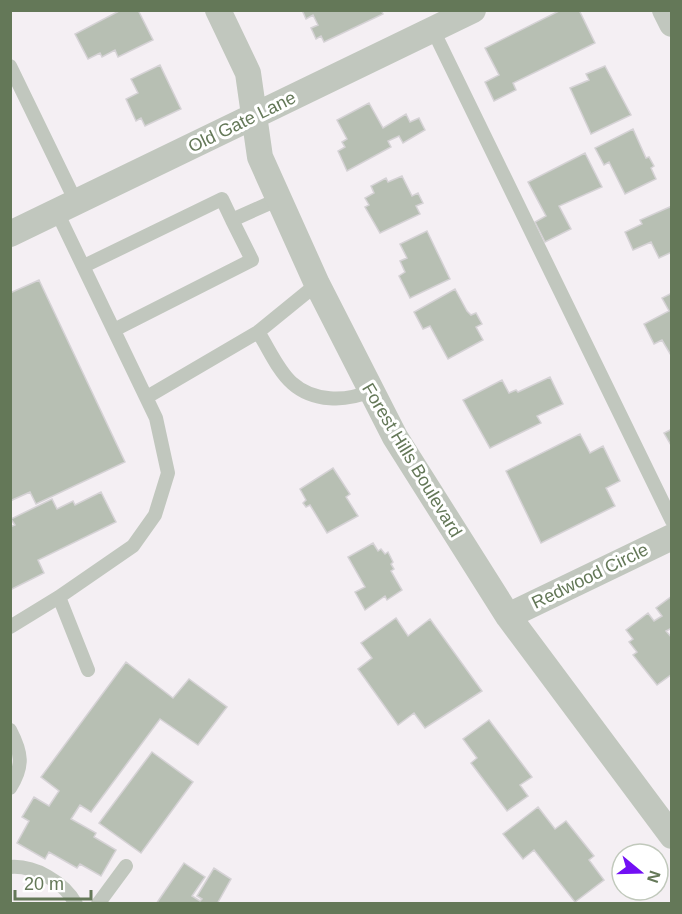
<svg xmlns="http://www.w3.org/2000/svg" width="682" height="914" font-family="Arial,sans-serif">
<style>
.building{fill:#b7bfb3;stroke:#d5d2d5;stroke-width:1.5}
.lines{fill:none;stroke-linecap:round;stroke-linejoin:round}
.service{stroke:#c1c7be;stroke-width:14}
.minor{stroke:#c1c7be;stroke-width:26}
.labels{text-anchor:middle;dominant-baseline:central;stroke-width:6;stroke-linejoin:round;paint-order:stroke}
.street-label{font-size:18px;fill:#647858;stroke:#fff}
</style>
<rect width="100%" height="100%" fill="#f4eff3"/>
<path class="building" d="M121,10h17l15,30 -35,17 -3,-7 -13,7 -2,-4 -12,6 -13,-25z
M302,10h79l2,4 -59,28 -3,-6 -5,3 -5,-11 7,-3 -5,-10 -7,4z
M561,10h18l16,33 -82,40 3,7 -22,11 -9,-19 14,-7 -14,-27z
M160,65l21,44 -36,17 -4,-8 -5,3 -10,-22 12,-6 -7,-14z
M605,66l26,49 -40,19 -21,-46 19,-8 -3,-6z
M369,103l14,25 23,-14 4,8 9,-4 6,12 -22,13 -4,-7 -11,5 3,6 -44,24 -9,-20 7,-4 -3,-5 5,-3 -10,-19z
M633,129l13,29 3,-1 5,9 -3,2 5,11 -31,15 -16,-32 -5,3 -9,-17z
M585,153l17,34 -43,19 12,23 -26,13 -10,-20 11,-6 -18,-34z
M402,176l10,20 6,-3 5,10 -7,3 4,8 -40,19 -15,-26 4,-2 -4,-7 9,-5 -3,-7 15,-8 2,4z
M672,206v46l-13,6 -8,-16 -18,8 -8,-18 17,-8 -2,-4z
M427,231l23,48 -40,19 -11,-22 6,-4 -5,-11 7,-3 -7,-14z
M39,280l86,182 -89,42 -6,-12 -20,9v-208z
M455,289l12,22 4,4 5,-2 6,11 -6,3 7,13 -35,19 -18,-33 -7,3 -9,-17z
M672,293v64l-10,-17 -8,4 -10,-20 25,-13 -7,-13z
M550,377l13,27 -26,12 4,7 -51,25 -27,-48 39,-20 7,13 7,-3 2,2z
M672,429v18l-8,-14z
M580,434l10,19 13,-7 17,35 -14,7 9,18 -74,37 -35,-72z
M333,468l17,26 -4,3 12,19 -31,17 -17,-28 -4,2 -3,-4 3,-3 -6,-11z
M101,492l15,30 -78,38 6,13 -34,17v-63l5,-2 -4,-6 41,-20 5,10 16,-8 2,4z
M373,543l5,8 3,-2 4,5 3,-2 5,10 -2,2 3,5 -3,2 11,19 -15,10 -2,-4 -20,14 -10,-18 10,-5 -17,-30z
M672,596v32l-6,3 6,7v36l-15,11 -24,-30 4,-3 -8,-10 4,-3 -7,-9 22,-17 6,8 8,-5 -6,-8z
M396,618l12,18 22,-17 52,72 -57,37 -11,-15 -16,12 -40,-56 14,-11 -11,-15z
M126,662l47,36 16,-19 38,28 -29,38 -38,-26 -69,93 -11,-7 -9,14 25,14 -2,4 22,13 -15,26 -21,-12 -3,4 -28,-16 -4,7 -28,-16 12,-22 -7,-4 12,-20 15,9 10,-15 -18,-14z
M489,720l43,57 -12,8 8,11 -21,15 -36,-48 6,-5 -14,-19z
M152,752l41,30 -52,71 -42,-30z
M538,807l17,22 11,-8 28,35 -5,4 15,20 -29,22 -41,-52 -11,9 -20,-25z
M184,863l21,14 -13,19 8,5 2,-2 -5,-3 17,-28 17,11 -14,25h-61z"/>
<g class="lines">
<path class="service" d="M433,30l239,491
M10,66l66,136
M57,212l99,206 12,55 -13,42 -22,31 -74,51
M84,266l138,-67 10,21 47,-21
M114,330l138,-70 -20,-40
M258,332c10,15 20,39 34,51 21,19 54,19 78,8
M147,397l111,-65 59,-48
M10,627l49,-30 29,73
M10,730c12,23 14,36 0,58
M10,867c24,-2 54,15 66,37
M98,904l28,-38"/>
<path class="minor" d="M218,10l30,63 12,84 57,127 78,153 113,179 164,220
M665,10l7,14
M10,234l463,-224
M508,616l164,-79"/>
</g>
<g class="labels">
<g class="street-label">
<text transform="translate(242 122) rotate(-26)">Old Gate Lane</text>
<text transform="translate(412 460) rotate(59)">Forest Hills Boulevard</text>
<text transform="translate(590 576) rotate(-26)">Redwood Circle</text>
</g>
</g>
<rect width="682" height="914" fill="none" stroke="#647858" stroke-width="24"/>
<g transform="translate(640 872) rotate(109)"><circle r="28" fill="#ffffff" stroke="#c1c9bc" stroke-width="1.5"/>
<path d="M0-4.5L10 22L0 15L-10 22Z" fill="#720ff4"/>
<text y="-9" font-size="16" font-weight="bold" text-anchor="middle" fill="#647858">N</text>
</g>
<path d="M15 890v9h76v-9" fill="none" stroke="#647858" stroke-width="3"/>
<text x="24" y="890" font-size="18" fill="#647858" stroke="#ffffff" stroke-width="4.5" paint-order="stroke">20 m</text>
</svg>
